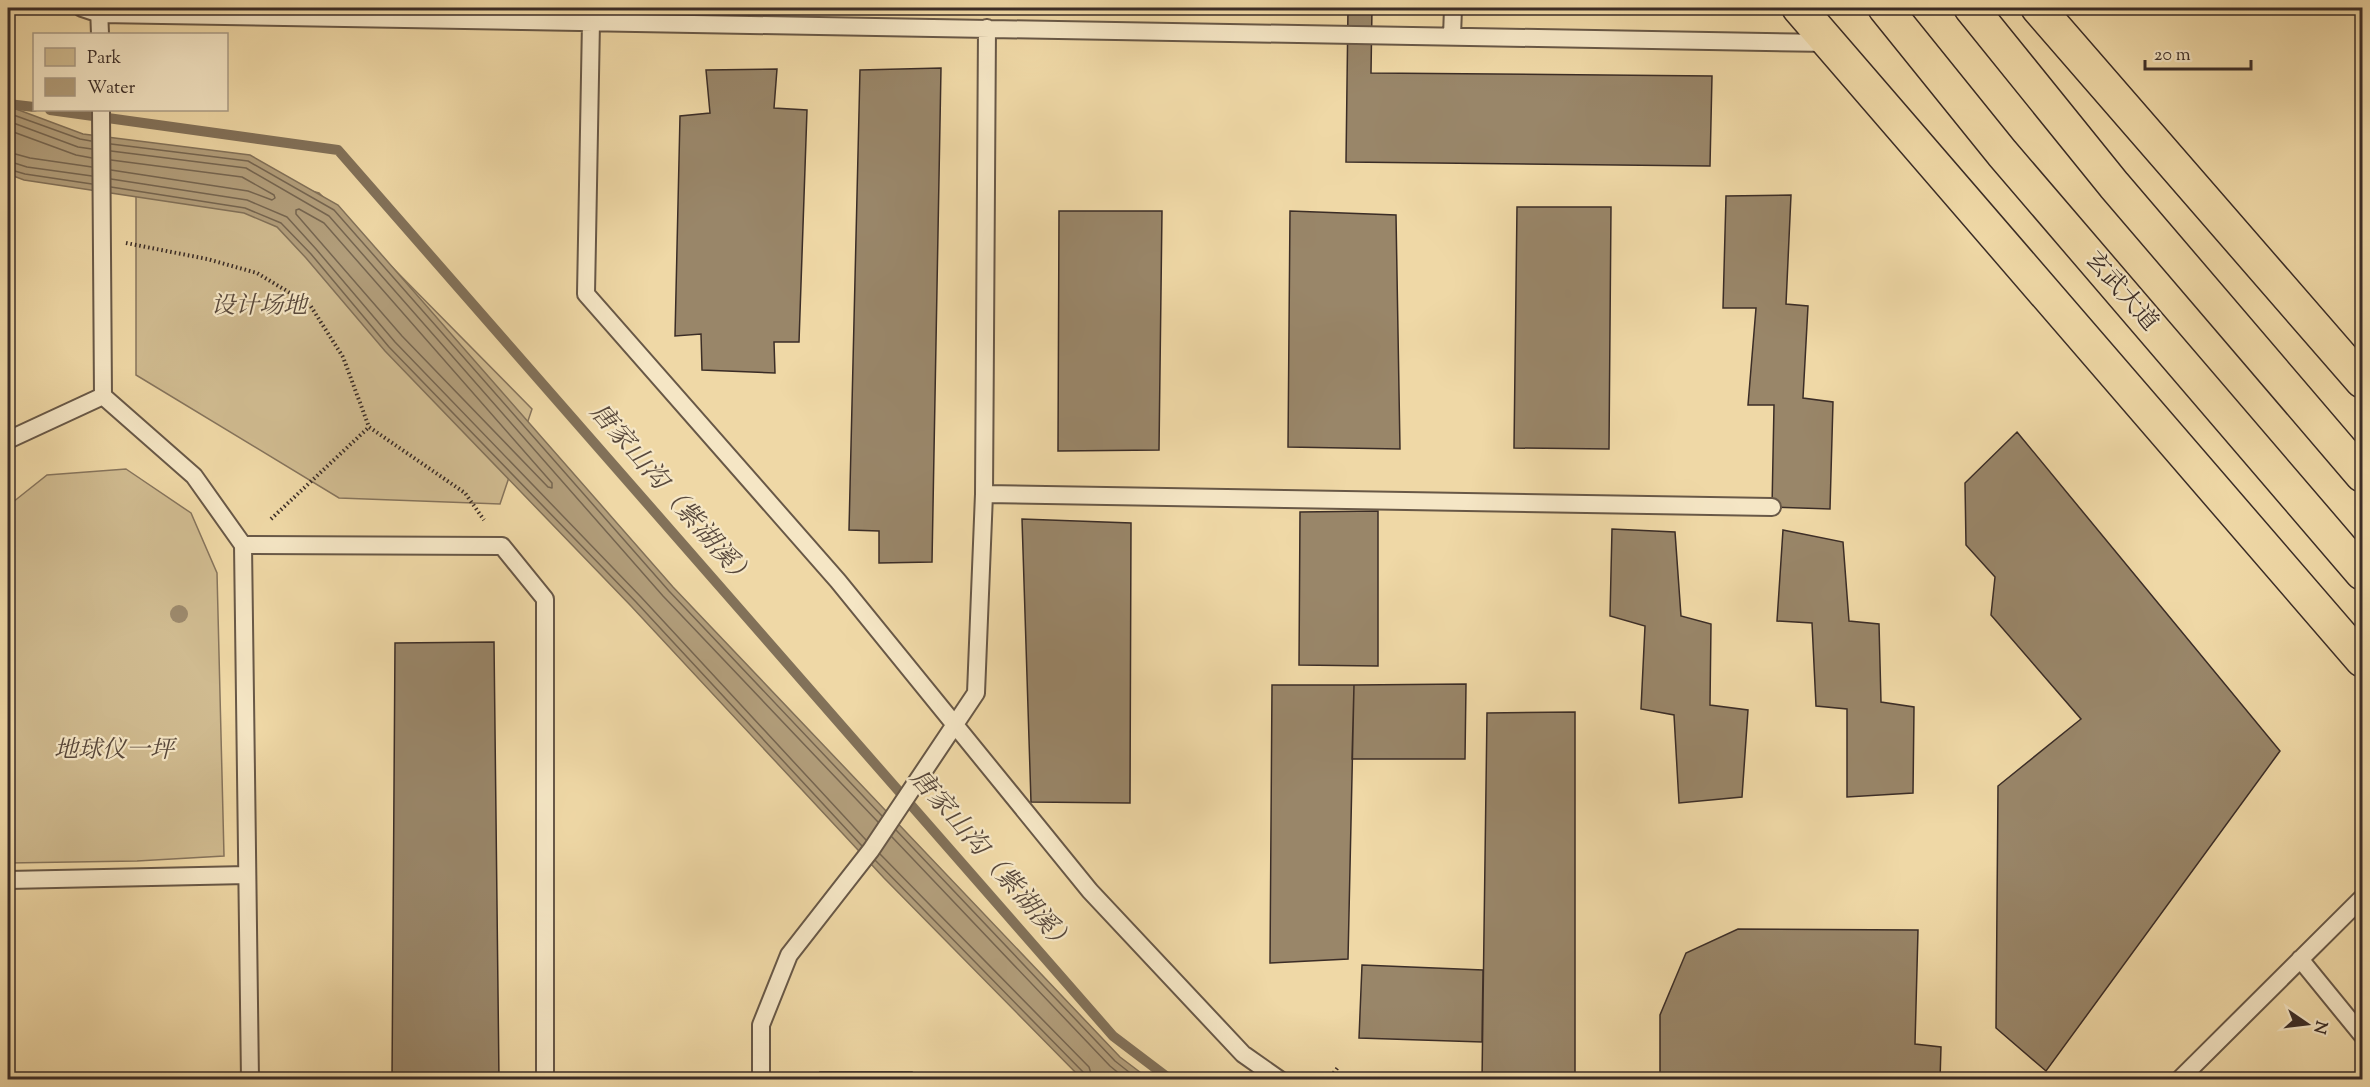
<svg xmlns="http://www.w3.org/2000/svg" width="2370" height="1087" font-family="'Sorts Mill Goudy','Noto Serif SC',serif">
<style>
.green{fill:#d0bb90;stroke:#86745c;stroke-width:1.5}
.water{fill:#b29e7b;stroke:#827159;stroke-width:1.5}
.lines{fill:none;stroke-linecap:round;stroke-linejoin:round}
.shore{stroke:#766651;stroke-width:1.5}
.stream{stroke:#827159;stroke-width:10}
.building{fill:#998669;stroke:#3b2d27;stroke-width:1.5}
.service-casing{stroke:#685847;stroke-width:20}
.trunk-casing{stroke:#3b2d27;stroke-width:36}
.path{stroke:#3b2d27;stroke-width:4;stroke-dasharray:1.5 3;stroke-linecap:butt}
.service{stroke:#f5e6c5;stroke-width:16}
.trunk{stroke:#efd8a6;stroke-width:33}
.tree{fill:#9c896c}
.labels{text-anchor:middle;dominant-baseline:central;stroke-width:4.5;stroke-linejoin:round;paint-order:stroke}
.street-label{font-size:24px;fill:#3b2d27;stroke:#f5e6c5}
.park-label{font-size:24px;font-style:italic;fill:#59493c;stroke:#f5e6c5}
.water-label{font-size:26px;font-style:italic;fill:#59493c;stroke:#f5e6c5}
</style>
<rect width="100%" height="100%" fill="#efd8a6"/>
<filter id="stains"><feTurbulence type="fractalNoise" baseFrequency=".00333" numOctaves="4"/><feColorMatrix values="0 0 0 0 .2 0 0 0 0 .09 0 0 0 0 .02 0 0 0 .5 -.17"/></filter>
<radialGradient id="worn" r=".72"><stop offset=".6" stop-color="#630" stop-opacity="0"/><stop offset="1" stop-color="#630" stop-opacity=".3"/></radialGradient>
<path class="green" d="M136,145l183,48 213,216 -32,95 -161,-6 -203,-123z
M126,469l65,44 26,60 7,283 -87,5 -129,2v-357l39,-31z"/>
<path class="water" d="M8,106l75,28 167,21 88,50 335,382 447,470 29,22h-67l-198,-201 -253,-272 -246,-255 -79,-93 -29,-31 -33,-14 -220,-33 -16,-6z"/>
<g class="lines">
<path class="shore" d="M8,113l72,26 11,2
M8,121l70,26 14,2
M8,130l68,25 16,3
M111,144l137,17 86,49 335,381 213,225
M111,151l135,17 83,48 334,380 215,226
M8,152l22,6 62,9
M111,160l131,17 32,18 1,3 -3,2 -24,-9 -137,-21
M8,161l19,6 65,9
M8,169l17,5 67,10
M111,179l136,21 40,17 29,32 79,93 246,255 225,243
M111,187l134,21 36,15 30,31 78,93 247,255 226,244
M299,209l25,14 228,260v5l-4,-1 -146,-151 -106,-122v-4z
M896,830l219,231 24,19
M892,837l218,229 17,14
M880,854l209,213 4,13
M875,860l209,213 2,7"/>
<path class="stream" d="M8,104l26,3
M50,110l288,40 775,886 58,44"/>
</g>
<path class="building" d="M1348,8h24l-1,65 341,3 -2,90 -364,-4z
M941,68l-9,494 -53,1v-32l-30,-1 11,-460z
M777,69l-3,39 33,2 -8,232h-25l1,31 -73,-3 -1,-36 -26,2 5,-220 30,-3 -4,-43z
M1791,195l-5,109 22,2 -5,92 30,4 -3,107 -58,-2 2,-102h-26l8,-97h-33l3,-112z
M1517,207h94l-2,242 -95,-1z
M1059,211h103l-3,239 -101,1z
M1290,211l106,4 4,234 -112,-2z
M2017,432l263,319 -234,320 -50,-43 2,-242 83,-67 -90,-104 4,-38 -29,-32 -1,-62z
M1378,511v155l-79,-1 1,-153z
M1022,519l109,4 -1,280 -99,-1z
M1612,529l63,3 6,84 30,8 -1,81 38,5 -6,87 -63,6 -5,-88 -33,-6 4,-83 -35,-10z
M1783,530l60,12 6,79 30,3 2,78 33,5 -1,86 -66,4v-88l-31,-3 -4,-83 -35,-2z
M494,642l5,438h-107l3,-437z
M1466,684l-1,75h-113l2,-74z
M1272,685h82l-6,274 -78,4z
M1575,712v368h-93l5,-367z
M1738,929l180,1 -3,114 26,3 -1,33h-280v-65l26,-62z
M1362,965l121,5 -1,72 -123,-4z
M820,1072h92v8h-91z"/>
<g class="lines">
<g class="service-casing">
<path id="service" d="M82,8l18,6 1730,29
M99,8l1,26
M591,22l-5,272 252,287 252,310 153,163 37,26
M987,28l-3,466 788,13
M1452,36l1,-28
M101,110l2,286 91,80 49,69 7,535
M8,440l95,-44
M243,545l259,1 43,53v481
M8,880l239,-5
M2300,959l62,76
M761,1080v-55l28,-70 82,-105 105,-157 8,-199
M2179,1080l183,-182"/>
</g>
<g class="trunk-casing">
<path id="trunk" d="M1799,8l563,652
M1885,8l117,145 360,420
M1971,8l143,177 248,290
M2038,8l324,373"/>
</g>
<path class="path" d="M126,243l81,16 50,14 53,32 33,52 26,70 96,66 19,27
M271,519l98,-92
M1328,1080l11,-14"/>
<use href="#service" class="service"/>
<use href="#trunk" class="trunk"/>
</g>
<circle class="tree" cx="179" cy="614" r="9"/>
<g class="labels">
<g class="street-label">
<text transform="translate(2121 292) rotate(49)">玄武大道</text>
</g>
<g class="park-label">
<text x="259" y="307">设计场地</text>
<text x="114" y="751">地球仪一坪</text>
</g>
<g class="water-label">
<text transform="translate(671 496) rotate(49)">唐家山沟（紫湖溪）</text>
<text transform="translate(991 862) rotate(49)">唐家山沟（紫湖溪）</text>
</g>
</g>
<rect width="2370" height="1087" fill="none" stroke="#efd8a6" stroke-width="30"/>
<rect x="9" y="9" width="2352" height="1069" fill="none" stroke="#3b2d27" stroke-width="3"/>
<rect x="15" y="15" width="2340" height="1057" fill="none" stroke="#3b2d27" stroke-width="1.5"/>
<rect x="33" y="33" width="195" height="78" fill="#f5e6c5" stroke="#ab9c86" stroke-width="1.5"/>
<rect x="45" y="48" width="30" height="18" fill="#d0bb90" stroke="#ab9c86" stroke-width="1.5"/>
<text x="87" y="63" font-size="18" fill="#3b2d27">Park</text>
<rect x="45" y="78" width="30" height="18" fill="#b29e7b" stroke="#ab9c86" stroke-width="1.5"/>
<text x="87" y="93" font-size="18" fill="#3b2d27">Water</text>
<g transform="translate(2307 1024) rotate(104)" stroke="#f5e6c5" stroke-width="4.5" paint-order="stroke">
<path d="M0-4.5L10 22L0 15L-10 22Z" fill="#3b2d27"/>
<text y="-9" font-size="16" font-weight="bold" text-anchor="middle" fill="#3b2d27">N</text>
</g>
<path d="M2145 60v9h106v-9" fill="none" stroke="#3b2d27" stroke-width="3"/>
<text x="2154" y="60" font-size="18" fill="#3b2d27" stroke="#f5e6c5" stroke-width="4.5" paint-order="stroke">20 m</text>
<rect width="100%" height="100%" filter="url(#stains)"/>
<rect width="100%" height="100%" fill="url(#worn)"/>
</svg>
